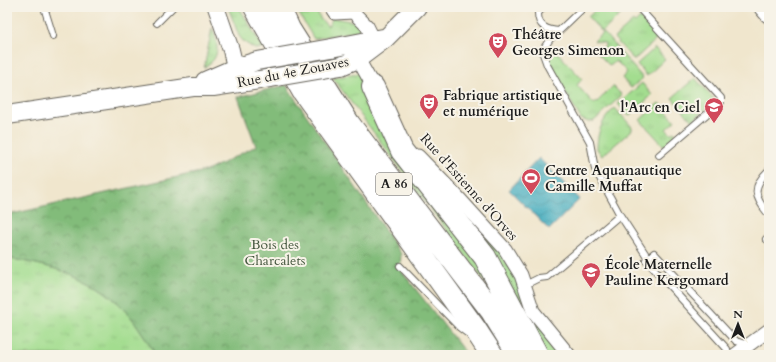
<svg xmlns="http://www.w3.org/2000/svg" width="776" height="362" font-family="Cardo,serif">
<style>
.grass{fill:url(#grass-tufts);stroke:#607c56}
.forest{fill:url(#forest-crowns);stroke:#4f6c4b}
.water{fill:url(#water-waves);stroke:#2e646d}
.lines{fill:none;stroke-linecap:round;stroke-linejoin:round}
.service-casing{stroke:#66635a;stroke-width:8}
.minor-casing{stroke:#66635a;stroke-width:15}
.tertiary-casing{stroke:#66635a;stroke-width:18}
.secondary-casing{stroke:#66635a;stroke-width:20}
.motorway-casing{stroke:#66635a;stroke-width:24}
.service{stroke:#fff;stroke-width:6}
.minor{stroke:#fff;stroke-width:13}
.tertiary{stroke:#fff;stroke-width:16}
.secondary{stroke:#fff;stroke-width:18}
.motorway{stroke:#fff;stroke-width:22}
.secondary-bridge-casing{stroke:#66635a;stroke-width:20;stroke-linecap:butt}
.secondary-bridge{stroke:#fff;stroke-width:18}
.labels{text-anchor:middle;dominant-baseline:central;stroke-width:4;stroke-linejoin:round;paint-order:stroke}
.shield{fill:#f7f3e8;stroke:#5e5c59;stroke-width:1}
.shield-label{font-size:13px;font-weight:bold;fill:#1c1c1c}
.poi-label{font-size:14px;font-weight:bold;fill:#1c1c1c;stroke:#f7f3e8;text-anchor:start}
.street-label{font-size:14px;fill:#1c1c1c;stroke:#f7f3e8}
.park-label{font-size:14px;fill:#44563e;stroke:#f7f3e8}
</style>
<defs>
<pattern id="grass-tufts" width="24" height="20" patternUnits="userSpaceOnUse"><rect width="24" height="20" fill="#a3dd8f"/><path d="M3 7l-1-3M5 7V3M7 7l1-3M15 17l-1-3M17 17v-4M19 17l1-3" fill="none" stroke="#8cbd7b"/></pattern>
<pattern id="forest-crowns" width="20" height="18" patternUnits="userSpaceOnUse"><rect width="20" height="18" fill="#82bc7a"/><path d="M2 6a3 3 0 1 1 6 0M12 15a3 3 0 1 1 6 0" fill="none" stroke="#6a9863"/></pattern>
<pattern id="water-waves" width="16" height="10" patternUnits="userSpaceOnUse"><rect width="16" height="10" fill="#3fabbe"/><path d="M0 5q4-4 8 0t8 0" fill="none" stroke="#348a9a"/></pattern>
</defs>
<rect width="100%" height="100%" fill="#f7f3e8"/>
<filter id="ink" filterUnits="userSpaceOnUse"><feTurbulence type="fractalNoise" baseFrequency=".025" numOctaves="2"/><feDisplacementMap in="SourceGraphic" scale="8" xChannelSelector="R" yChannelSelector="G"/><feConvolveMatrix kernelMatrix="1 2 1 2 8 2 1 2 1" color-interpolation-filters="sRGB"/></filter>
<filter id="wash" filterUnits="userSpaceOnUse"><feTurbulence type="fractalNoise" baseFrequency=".012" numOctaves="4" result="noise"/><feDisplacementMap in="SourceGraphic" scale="16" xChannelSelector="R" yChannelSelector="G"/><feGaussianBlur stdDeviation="0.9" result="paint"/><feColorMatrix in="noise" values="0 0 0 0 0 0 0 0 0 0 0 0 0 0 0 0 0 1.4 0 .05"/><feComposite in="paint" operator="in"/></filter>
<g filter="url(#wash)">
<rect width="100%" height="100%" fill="#f0e6cd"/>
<path class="grass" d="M228,7h11l24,41 -8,1 -11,-7 -5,-6z
M295,7h20l6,13 7,6 5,-8 23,4 4,8 -46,9z
M598,7h31l-27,25 -14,-15z
M640,18l18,20 -24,22 -20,-22 19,-17 2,2z
M212,28c4,10 8,21 2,31 -2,3 -7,6 -10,9z
M603,32l40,46 -12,10 -9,-10 5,-6 -11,-11 -6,5 -20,-20 14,2 1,-5 -11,-2z
M655,48l10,11 -18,17 -10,-12z
M554,49l28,30 -5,6 16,18h3l17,-17 9,9 -28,26 -5,1 -8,-3 -31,-53c-2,-7 -2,-12 4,-17z
M360,73l122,189 7,25 -156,-209z
M695,78l19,21v3l-22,19 -20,-23z
M642,83l10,12 -23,21 -11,-12z
M659,103l16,18 -9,8 5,5 3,-2 2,2 -12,12 -24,-26z
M615,108l17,19v3l-30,26 -5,-7c0,-17 5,-30 18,-41z
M428,174l71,75 62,106h-16z
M7,258c48,9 91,18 124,59 9,12 17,25 25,38h-149z"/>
<path class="forest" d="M286,85l115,169 -1,15 67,86h-311c-8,-13 -16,-26 -25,-38 -33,-41 -76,-50 -124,-59v-56l5,12 197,-44 47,-24 -18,-49z"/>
<path class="water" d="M539,158l41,41 -31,31 -40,-40z"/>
</g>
<g filter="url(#ink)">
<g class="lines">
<g class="service-casing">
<path id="service" d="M44,7l9,29
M544,7l-6,6c0,14 9,17 21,18l25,-24
M638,7l83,91v4l-62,53
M157,23l16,-16
M559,31l-9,8 -8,12 5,14 43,77 5,27 25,46 28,43
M769,170c-18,17 -15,27 0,45
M766,239l3,2
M400,266l59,61 8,6
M525,285l14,-7 8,-1 73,-62
M727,355v-6l-81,-89 8,-7 82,88 12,4"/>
</g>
<g class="minor-casing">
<path id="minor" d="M331,7l4,6 18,-1 14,14 7,14
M353,54l5,5 19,34
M418,156l38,39 49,54 16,26 12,36 36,44
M735,355l34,-25"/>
</g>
<g class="tertiary-casing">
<path id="tertiary" d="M216,7l15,43 7,30"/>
</g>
<g class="secondary-casing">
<path id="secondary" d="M763,7l6,7
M331,48l52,-10
M341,66l17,-7 28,-21 31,-31
M205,81l30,-13 22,-7
M7,115l186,-28h20l46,-7"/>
</g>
<g class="motorway-casing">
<path id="motorway" d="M255,7l48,84 172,238 17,26
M279,7l10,22 60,95 142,186 28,45
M373,87l29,64 83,106 52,98"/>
</g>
<use href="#service" class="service"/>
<use href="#minor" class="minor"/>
<use href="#tertiary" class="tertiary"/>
<use href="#secondary" class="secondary"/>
<use href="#motorway" class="motorway"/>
<g class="secondary-bridge-casing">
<path id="secondary-bridge" d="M257,61l74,-13
M259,80l82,-14"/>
</g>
<use href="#secondary-bridge" class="secondary-bridge"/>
</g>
</g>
<defs>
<g id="theatre-pin" transform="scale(1)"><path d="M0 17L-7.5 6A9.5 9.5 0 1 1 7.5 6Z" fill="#d1495b" stroke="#f7f3e8"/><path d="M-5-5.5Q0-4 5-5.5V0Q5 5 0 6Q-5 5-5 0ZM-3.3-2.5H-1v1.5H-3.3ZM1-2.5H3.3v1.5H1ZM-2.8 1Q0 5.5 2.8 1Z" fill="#fff"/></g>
<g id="school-pin" transform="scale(1)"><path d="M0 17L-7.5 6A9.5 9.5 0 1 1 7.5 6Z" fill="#d1495b" stroke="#f7f3e8"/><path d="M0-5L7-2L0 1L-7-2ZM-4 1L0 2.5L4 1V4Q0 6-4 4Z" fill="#fff"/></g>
<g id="stadium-pin" transform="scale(1)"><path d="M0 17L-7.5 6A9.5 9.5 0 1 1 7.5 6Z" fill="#d1495b" stroke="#f7f3e8"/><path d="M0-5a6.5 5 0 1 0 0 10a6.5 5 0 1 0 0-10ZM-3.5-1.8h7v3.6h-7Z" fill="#fff"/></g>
</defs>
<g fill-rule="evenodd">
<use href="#theatre-pin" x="498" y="42"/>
<use href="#theatre-pin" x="429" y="103"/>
<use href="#school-pin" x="714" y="107"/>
<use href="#stadium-pin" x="531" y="178"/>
<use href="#school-pin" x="591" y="272"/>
</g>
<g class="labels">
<rect class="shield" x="376" y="173" width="36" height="22" rx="3"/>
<g class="shield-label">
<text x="394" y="184">A 86</text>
</g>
<g class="poi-label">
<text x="512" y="34">Théâtre<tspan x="512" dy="16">Georges Simenon</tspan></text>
<text x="443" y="95">Fabrique artistique<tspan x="443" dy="16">et numérique</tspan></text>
<text x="700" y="107" text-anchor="end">l'Arc en Ciel</text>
<text x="545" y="170">Centre Aquanautique<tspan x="545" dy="16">Camille Muffat</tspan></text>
<text x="605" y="264">École Maternelle<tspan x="605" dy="16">Pauline Kergomard</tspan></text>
</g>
<g class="street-label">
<text transform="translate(293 72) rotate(-11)">Rue du 4e Zouaves</text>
<text transform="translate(469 187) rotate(48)">Rue d'Estienne d'Orves</text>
</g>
<g class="park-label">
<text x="275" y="244">Bois des<tspan x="275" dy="16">Charcalets</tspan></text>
</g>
</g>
<rect width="776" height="362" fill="none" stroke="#f7f3e8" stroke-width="24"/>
<g transform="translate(738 324)" stroke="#f7f3e8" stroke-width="3" paint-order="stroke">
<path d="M0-3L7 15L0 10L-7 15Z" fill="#1c1c1c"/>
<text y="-6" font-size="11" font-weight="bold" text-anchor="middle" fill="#1c1c1c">N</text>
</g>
</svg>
